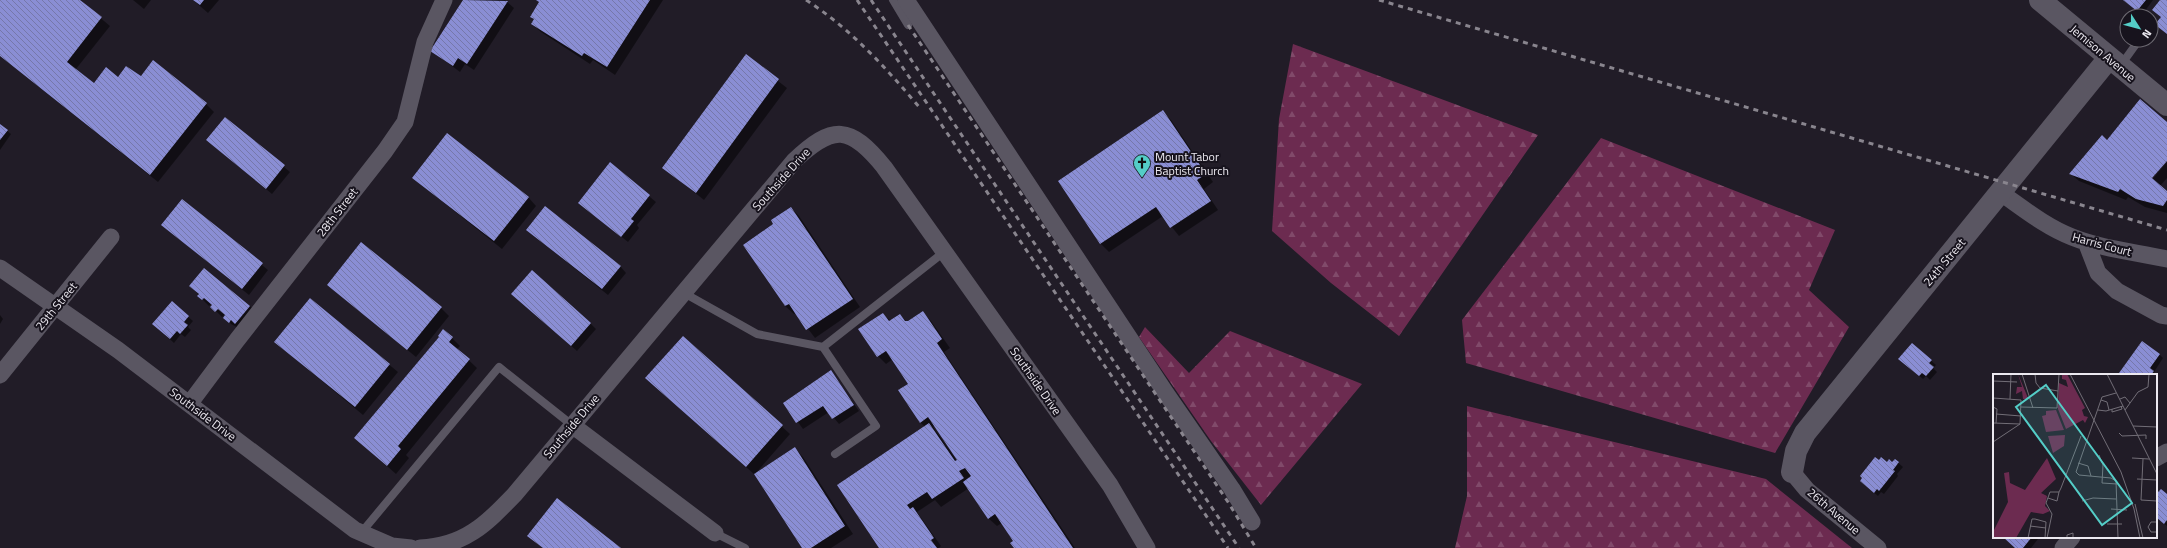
<svg xmlns="http://www.w3.org/2000/svg" width="2167" height="548" font-family="'Titillium Web',sans-serif">
<style>
.forest{fill:url(#forest-firs)}
.shadow{fill:#0007;fill-rule:evenodd}
.building{fill:url(#building-back-hatch)}
.lines{fill:none;stroke-linecap:round;stroke-linejoin:round}
.lane{stroke:#5a5662;stroke-width:8}
.street{stroke:#5a5662;stroke-width:17}
.secondary{stroke:#5a5662;stroke-width:22}
.rail{stroke:#89858e;stroke-width:3;stroke-dasharray:5 5;stroke-linecap:butt}
.labels{text-anchor:middle;dominant-baseline:central;stroke-width:4;stroke-linejoin:round;paint-order:stroke}
.street-label{font-size:12px;fill:#ece9f0;stroke:#17131d}
.poi-label{font-size:12px;fill:#ece9f0;stroke:#17131d;text-anchor:start}
.inset-road{fill:none;stroke:#726e77;stroke-width:1}
.view{fill:#54cdc7;fill-opacity:0.15;stroke:#54cdc7;stroke-width:2}
.inset-edge{fill:none;stroke:#ece9f0;stroke-width:2}
</style>
<defs>
<pattern id="forest-firs" width="22" height="20" patternUnits="userSpaceOnUse"><rect width="22" height="20" fill="#6c2b50"/><path d="M5 1l3.5 6h-7zM16 11l3.5 6h-7z" fill="#814a6a"/></pattern>
<pattern id="building-back-hatch" width="6" height="6" patternUnits="userSpaceOnUse"><rect width="6" height="6" fill="#8a8ed4"/><path d="M-1 5l2 2M0 0l6 6M5-1l2 2" fill="none" stroke="#7678aa"/></pattern>
</defs>
<rect width="100%" height="100%" fill="#211c27"/>
<path class="forest" d="M1293,44l245,91 -139,201 -68,-53 -59,-52 7,-112z
M1601,138l234,92 -26,60 40,37 -74,126 -309,-90 -4,-43z
M1145,327l44,46 41,-42 132,53 -101,121 -50,-64 -72,-104z
M1467,406l299,73 86,69h-397l12,-52z"/>
<path class="shadow" d="M0,0h79l31,26 -34,43 18,15 24,-6 15,-7 8,6 65,27 8,8 -56,70 -158,-126z
M133,0h18l-7,9z
M193,0h26l-11,13z
M465,0h40l9,8 -40,62 -9,-6 -5,8 -28,-21z
M537,0h126l-48,75 -22,-15 -3,4 -49,-32 -9,-8 3,-4 -4,-4 9,-13z
M2125,0h28l-11,15z
M746,56l41,32 -83,112 -40,-32z
M1163,112l8,8 42,62 -9,7 14,21 -39,26 -16,-20 -54,36 -8,-8 -41,-63z
M225,118l65,54 -18,22 -65,-54z
M2167,123v36l-19,22 2,1 17,-20v16l-7,8 7,5v22l-22,-6 -17,-10 -2,3 -47,-19 -8,-7 36,-33z
M0,125l11,9 -11,16z
M610,164l46,38 -19,23 2,3 -11,14 -49,-39z
M413,178l115,19 8,9 -34,43z
M182,200l86,70 -19,25 -80,-64z
M791,208l8,8 61,91 -45,31 -19,-25 -2,1 -9,-8 -11,-82z
M534,236l86,30 6,7 -18,22z
M328,285l113,23 8,8 -33,41z
M191,286l59,20 6,6 -14,18 -11,-6 -7,-9 -2,2 -10,-10 1,-1 -2,-2 -2,2 -4,-4z
M310,299l88,73 -35,43 -88,-73z
M519,300l71,23 6,6 -19,22z
M172,303l21,18 -5,6 3,3 -6,7 -4,-3 -7,9 -16,-15z
M923,313l8,8 19,27 -6,4 131,196h-60l-1,-7 -12,-18 -5,3 -9,-8 -19,-30 -28,19 -6,-7 -18,12 24,34 -2,2h-59l45,-121 -5,-5 -11,-38 -16,-25 -7,5 -8,-8 5,-42 8,7 9,-6 8,8zM935,425l24,35 -2,1 -24,-34z
M0,315l3,4 -3,5z
M683,337l107,97 -34,39 39,-24 8,8 50,77 -22,14h-27l-49,-73 -100,-89z
M452,338l8,8 -3,3 20,19 -71,87 3,3 -13,16 -41,-36z
M1912,344l24,21 -3,3 4,4 -7,8 -4,-4 -3,3 -19,-16z
M2159,354l4,4 -9,14 4,4 -2,2v-3h-33l-2,-2z
M831,372l28,39 -20,13 -10,-12 -26,17 -19,-26z
M1895,460l8,7 -6,7 1,2 -14,18 -3,-2 -3,4 -13,-11 14,-24 13,3z
M2156,496h11v30l-11,-10z
M2003,537h34l1,2 -7,9h-15z"/>
<path class="building" d="M0,0h80l22,17 -35,45 27,21 12,-16 12,10 8,-11 15,10 12,-16 54,43 -57,72 -150,-119z
M193,0h11l-4,5z
M463,0l45,1 -41,63 -9,-6 -5,8 -23,-15z
M536,0h114l-43,67 -23,-14 -2,3 -51,-32 3,-5 -4,-2 9,-15z
M2123,0h23l-9,11z
M2160,0h7v34l-9,-7 -2,-4 5,-6 -9,-7z
M746,54l33,25 -83,114 -34,-25z
M2140,99l27,23v39l-15,17 15,13v9l-4,6 -27,-7 -16,-10 -2,3 -49,-18 33,-39 5,5z
M1163,110l43,64 -9,6 14,21 -41,27 -14,-21 -56,37 -42,-63z
M225,117l60,48 -19,24 -60,-49z
M0,124l8,6 -8,10z
M447,133l82,64 -35,44 -82,-63z
M610,162l40,33 -19,24 3,2 -13,16 -43,-34z
M182,199l81,64 -21,26 -81,-64z
M545,206l76,60 -19,23 -76,-59z
M791,207l62,92 -47,31 -17,-26 -4,2 -42,-61 30,-21 -2,-4z
M361,242l81,65 -35,43 -80,-65z
M204,268l46,38 -15,18 -4,-4 -2,3 -6,-5 2,-3 -7,-6 -3,3 -5,-5 2,-2 -8,-7 -2,2 -5,-4 2,-2 -10,-8z
M532,270l59,53 -20,23 -60,-52z
M310,298l80,66 -35,43 -81,-65z
M172,301l17,15 -5,6 4,3 -8,9 -3,-3 -7,8 -18,-15z
M923,311l19,28 -5,4 136,205h-59l-4,-5 3,-2 -18,-27 -7,5 -25,-37 8,-6 -6,-8 -6,3 5,7 -32,21 -5,-7 -20,13 3,4 3,-2 21,31 -3,2 6,8h-58l-42,-63 92,-62 26,38 2,-1 -29,-43 -8,6 -22,-33 10,-6 -22,-33 -9,6 -19,-28 25,-16 6,8 11,-7 5,7h3z
M443,329l10,8 -4,5 21,17 -72,87 3,3 -14,17 -33,-28 85,-101 -1,-1z
M683,336l100,89 -37,42 -101,-89z
M2142,341l18,13 -10,14 4,3 -3,4 -5,-2 -24,2 -3,-2z
M1912,343l20,17 -3,3 5,4 -8,9 -4,-3 -3,3 -21,-17z
M831,370l23,35 -22,14 -9,-13 -27,17 -13,-20z
M795,447l50,79 -34,22h-9l-48,-74z
M1875,457l4,3 2,-3 6,5 2,-3 3,3 3,-3 4,3 -6,8 2,1 -16,20 -2,-2 -3,4 -14,-12 2,-3 -2,-2z
M2161,489l6,5v26l-3,4 -8,-7v-23z
M557,498l64,50h-78l-16,-12z
M2003,537h29l-9,11h-8z"/>
<g class="lines">
<path class="lane" d="M893,0l15,25
M2121,65l18,-25
M684,293l73,41 66,13 121,-95
M823,347l53,79 -41,28
M361,533l138,-166 73,58
M715,533l30,15"/>
<path class="street" d="M906,0l259,392 67,97 20,33
M2001,193c23,16 45,34 71,44 30,12 63,15 95,22
M2086,242l12,31 19,18 44,24 6,1
M0,268l118,82 237,180 37,16 19,2
M0,375l111,-138
M190,403l47,-63 148,-189 20,-29 20,-80 19,-42
M572,425l143,108
M2156,458l11,-6
M1792,472l15,18 71,58
M420,548c45,-2 66,-24 95,-54l279,-333c39,-37 56,-36 90,6l226,318 37,63
M2063,548l9,-11"/>
<path class="secondary" d="M2040,0l127,105
M1792,472l4,-21 9,-18 304,-375"/>
<path class="rail" d="M806,0c45,29 80,68 114,108
M857,0l371,548
M871,0l368,548
M1379,0l788,230
M908,25l320,477 28,46"/>
</g>
<defs>
<g id="church-pin" transform="scale(0.9)"><path d="M0 17L-7.5 6A9.5 9.5 0 1 1 7.5 6Z" fill="#54cdc7" stroke="#17131d"/><path d="M-1.2-6h2.4v3.5h3.3v2.4h-3.3V6h-2.4V-.1h-3.3v-2.4h3.3Z" fill="#111"/></g>
</defs>
<g fill-rule="evenodd">
<use href="#church-pin" x="1142" y="163"/>
</g>
<g class="labels">
<g class="street-label">
<text transform="translate(2103 53) rotate(40)">Jemison Avenue</text>
<text transform="translate(781 179) rotate(-48)">Southside Drive</text>
<text transform="translate(337 212) rotate(-52)">28th Street</text>
<text transform="translate(2102 244) rotate(15)">Harris Court</text>
<text transform="translate(1944 262) rotate(-50)">24th Street</text>
<text transform="translate(56 306) rotate(-51)">29th Street</text>
<text transform="translate(1036 381) rotate(55)">Southside Drive</text>
<text transform="translate(203 414) rotate(37)">Southside Drive</text>
<text transform="translate(571 426) rotate(-50)">Southside Drive</text>
<text transform="translate(1834 511) rotate(40)">26th Avenue</text>
</g>
<g class="poi-label">
<text x="1155" y="156">Mount Tabor<tspan x="1155" dy="14">Baptist Church</tspan></text>
</g>
</g>
<g transform="translate(1993 374)">
<rect width="164" height="164" fill="#211c27"/>
<path d="M25,0l10,24 -2,1h-3l-1,-8 -6,3 1,-7h5zM69,0h5l18,34 -3,2 2,6 4,1 -3,6 -2,-3 -17,9 -8,-20 1,-26 9,4 -2,-7 -4,-1zM63,36l8,20 -18,2 -4,-16 4,-1v-4zM72,61l-1,11 -11,7 -5,-17zM54,84l9,21 -15,14 6,3 -2,10 5,5 -7,3 -12,-2 -15,26h-23v-6l15,-30 -4,-29 5,-1 1,11 15,7z" fill="#6c2b50"/>
<path class="inset-road" d="M29,0l11,34M42,0l1,9 4,5 18,3M77,0l51,98 13,37 6,29M114,0l50,100M0,7l24,1M123,19l-14,4 -26,75 3,3 32,3 5,3 2,57M0,24l28,2 -1,24M17,25l1,-25M127,25l5,-2 5,6M108,26l6,2 2,8M0,33l4,2 -1,14M28,33l36,1 2,-34M119,35v3l10,-3 -1,-3M105,36l8,1 17,-5M132,36l13,-18 10,-5 1,-13M3,40l25,2M0,49l27,1M140,52l24,1M126,59l3,3 24,-1v4M0,68l27,-18M106,81l4,10 -1,18 15,1M139,84l17,1M150,85l-2,41 16,1M85,89l10,3 3,10M144,105l20,1M55,124l9,3 2,-9M89,127l11,-3 23,1M142,130l8,34M118,135l16,1M164,148h-6l-3,5 3,5h6M114,150h15M37,152l16,2M35,164l4,-19h3l11,3 -1,16M54,164l5,-24 -6,-11 4,-11h9l2,-4 20,-52M74,164v-3l6,-2v5"/>
<path class="view" d="M53,11l86,118 -30,22 -86,-118z"/>
<rect width="164" height="164" class="inset-edge"/>
</g>
<g transform="translate(2139 28) rotate(126)"><circle r="19" fill="#17131d" stroke="#6c6971"/>
<path d="M0-3L7 15L0 10L-7 15Z" fill="#54cdc7"/>
<text y="-6" font-size="11" font-weight="bold" text-anchor="middle" fill="#ece9f0">N</text>
</g>
</svg>
